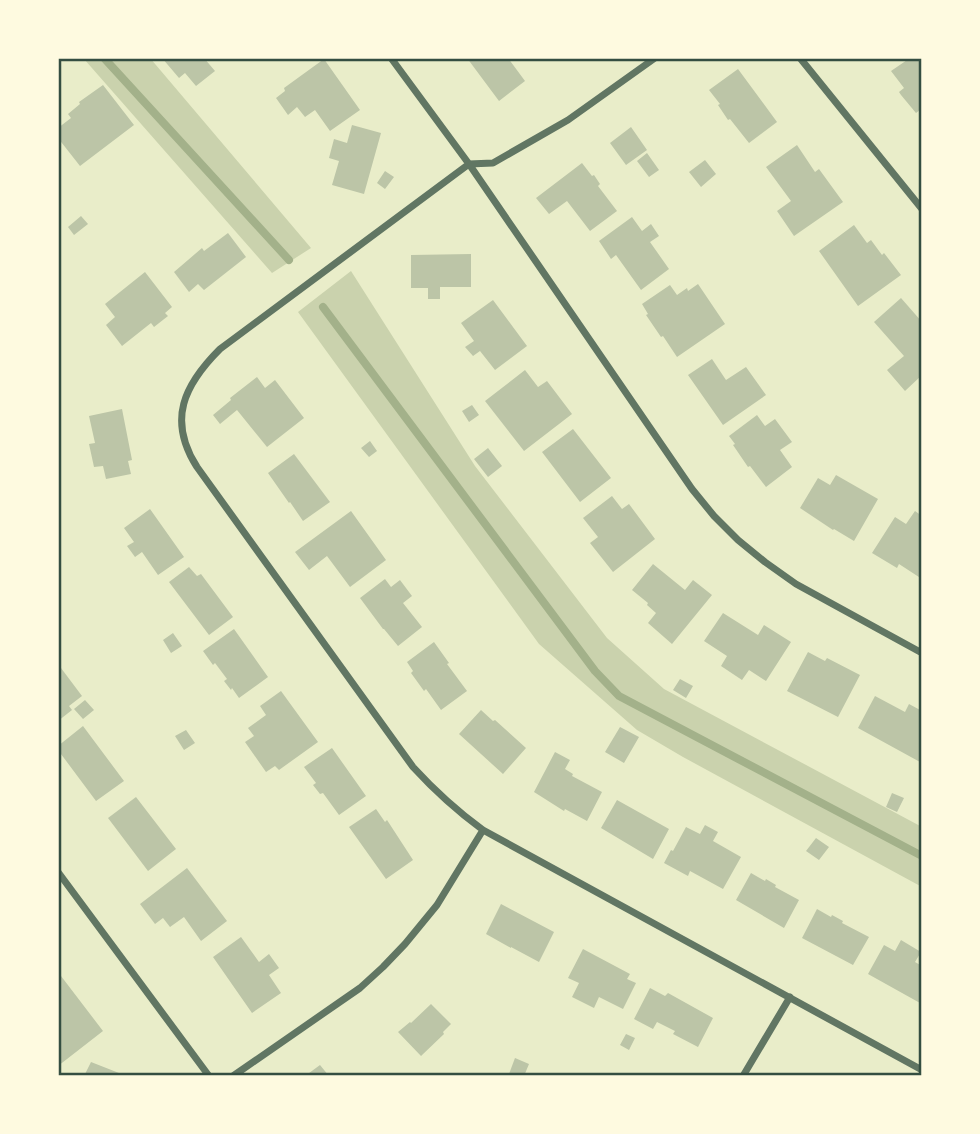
<svg xmlns="http://www.w3.org/2000/svg" width="980" height="1134" font-family="'Asap Condensed',sans-serif">
<style>
.green{fill:#cad2ad}
.lines{fill:none;stroke-linecap:round;stroke-linejoin:round}
.stream{stroke:#a3b18a;stroke-width:8}
.building{fill:#bcc5a7}
.minor{stroke:#617663;stroke-width:7}
.neatline{fill:none;stroke:#344e41;stroke-width:2.5}
</style>
<rect width="100%" height="100%" fill="#e9edc9"/>
<path class="green" d="M85,58h65l161,190 -39,25 -188,-214z
M351,271l124,195 132,172 57,51 258,138v60l-239,-130 -46,-27 -98,-86 -241,-332z"/>
<g class="lines">
<path class="stream" d="M104,58l185,202
M323,307l272,364 24,25 303,160"/>
</g>
<path class="building" d="M162,58h42l11,13 -19,15 -11,-13 -6,5z
M467,58h41l17,23 -26,20z
M910,58h12v55l-2,-3 -4,3 -15,-18 -2,-3 5,-4 -13,-17z
M324,59l36,51 -30,21 -15,-21 -10,7 -8,-10 -9,8 -12,-17 9,-7 -1,-3z
M738,69l39,53 -28,21 -19,-24 -2,1 -10,-15 2,-1 -11,-14z
M103,85l31,40 -54,41 -22,-28v-10l13,-10 -3,-4 12,-10 -1,-2z
M352,125l29,8 -17,61 -32,-9 7,-24 -10,-3 5,-19 13,4z
M631,127l16,23 -21,15 -16,-22z
M797,145l18,27 4,-3 24,33 -49,34 -17,-25 14,-10 -25,-34z
M647,153l12,17 -10,7 -12,-16z
M705,160l11,14 -15,13 -12,-15z
M582,163l10,13 2,-1 6,9 -2,2 19,25 -27,20 -23,-30 -18,13 -13,-16z
M385,171l9,6 -9,12 -8,-6z
M81,216l7,8 -14,11 -6,-8z
M632,217l10,14 9,-7 8,12 -9,6 19,27 -28,21 -25,-35 -5,4 -12,-18z
M854,225l13,18 4,-3 11,15 2,-2 17,22 -43,31 -39,-55z
M228,233l18,24 -42,33 -6,-6 -9,8 -15,-20 28,-24 2,3z
M471,254v33h-31v12h-12v-11h-17v-33z
M145,272l27,35 -7,6 3,3 -14,11 -3,-4 -29,23 -16,-21 9,-8 -10,-13z
M698,284l27,40 -48,33 -14,-21 -2,1 -15,-22 2,-1 -6,-10 28,-19 7,10 10,-7 1,3z
M901,298l21,24v53l-17,16 -18,-21 17,-14 -30,-34z
M493,300l34,46 -32,24 -15,-19 -7,5 -8,-9 9,-6 -13,-18z
M712,359l14,21 20,-13 20,28 -43,30 -35,-50z
M525,370l13,17 9,-6 25,33 -48,37 -39,-50z
M257,377l8,11 10,-8 29,38 -37,29 -30,-37 -17,14 -7,-9 18,-15 -1,-2z
M472,405l7,10 -10,7 -7,-11z
M122,409l10,51 -4,1 3,13 -25,5 -3,-13 -9,1 -5,-23 6,-1 -6,-27z
M757,415l8,11 10,-7 17,23 -12,8 12,17 -26,20 -16,-21 -2,1 -15,-22 2,-1 -6,-8z
M573,429l38,49 -31,24 -38,-50z
M370,441l7,10 -8,6 -8,-9z
M488,448l14,18 -14,11 -14,-18z
M294,454l36,48 -27,19 -13,-19 -1,1 -21,-30z
M836,475l42,24 -24,42 -20,-12 -1,1 -33,-22 18,-30 12,7z
M612,496l10,13 7,-5 26,35 -42,33 -23,-29 8,-6 -15,-19z
M150,509l34,48 -26,18 -16,-23 -7,5 -8,-11 7,-4 -10,-14z
M351,511l35,49 -36,27 -23,-31 -18,14 -14,-18z
M915,511l7,5v63l-23,-15 -2,4 -25,-15 23,-36 11,7z
M653,564l32,26 8,-10 19,15 -40,49 -24,-21 8,-10 -9,-8 1,-2 -16,-13z
M189,567l8,9 4,-2 32,43 -24,18 -40,-53z
M385,579l6,8 9,-7 12,16 -9,7 19,24 -24,19 -14,-17h-1l-23,-31z
M723,613l35,22 6,-10 27,17 -25,39 -17,-11 -7,10 -21,-14 6,-10 -23,-15z
M234,629l34,48 -29,21 -7,-10 -1,2 -7,-9 3,-2 -12,-16 -2,2 -10,-14z
M173,633l9,13 -11,7 -8,-13z
M434,642l15,21 -2,1 20,27 -26,19 -15,-21 -2,2 -13,-18 2,-2 -6,-9z
M808,652l17,9 2,-3 33,17 -22,42 -51,-26z
M58,664l24,32 -13,10 3,4 -14,11z
M680,679l13,7 -7,12 -13,-8z
M281,691l37,51 -39,28 -4,-4 -9,6 -21,-30 9,-6 -6,-8 18,-13 -6,-9z
M875,696l30,16 4,-8 13,7v47l-2,4 -62,-34z
M85,700l9,10 -11,9 -9,-10z
M481,710l12,11 2,-1 31,28 -23,26 -44,-40z
M83,726l41,55 -28,20 -38,-51v-4z
M620,727l19,10 -15,26 -19,-11z
M186,730l9,13 -11,7 -9,-14z
M332,748l34,48 -27,19 -16,-22 -3,1 -7,-9 3,-2 -12,-16z
M555,752l15,8 -5,9 8,5 -1,2 30,16 -15,29 -22,-12 -1,2 -30,-19z
M892,793l12,5 -7,14 -11,-5z
M136,797l40,52 -28,22 -40,-53z
M617,800l52,29 -16,30 -52,-31z
M376,809l9,13 2,-2 26,40 -27,19 -37,-52z
M705,825l13,7 -5,9 28,16 -18,32 -33,-18 -2,5 -24,-13 7,-13 2,1 13,-24 14,7z
M816,838l13,9 -10,13 -13,-9z
M187,868l40,53 -26,20 -17,-24 -14,10 -7,-9 -8,6 -15,-20z
M751,873l14,8 1,-2 10,6 -1,2 24,13 -15,28 -48,-28z
M501,904l53,28 -15,30 -28,-15v1l-25,-14z
M817,909l14,8 1,-2 11,6 -1,2 27,14 -16,28 -51,-27z
M241,937l18,25 10,-8 10,14 -10,7 12,18 -29,20 -39,-56z
M901,940l20,12 -6,10 7,4v33l-2,4 -52,-29 16,-29 11,6z
M583,949l47,25 -3,5 9,4 -13,26 -24,-12 -5,11 -22,-11 7,-14 -11,-5z
M61,976l42,55 -45,35v-87z
M650,988l15,8 3,-3 45,25 -15,29 -25,-13 2,-3 -18,-9 -4,7 -19,-10z
M431,1004l20,20 -8,8 1,2 -23,22 -23,-24 12,-10 1,1z
M626,1034l9,4 -6,12 -9,-5z
M515,1058l14,6 -5,12h-9l-6,-2z
M91,1062l28,11 -2,3h-33z
M320,1065l9,11h-24z"/>
<g class="lines">
<path class="minor" d="M391,58l78,106 223,325 22,27 24,24 27,22 31,22 126,69
M655,58l-87,62 -75,43 -24,1 -249,185c-36,36 -53,71 -23,118l216,300c22,24 44,44 70,63l439,240
M800,58l122,151
M58,872l151,204
M233,1076l127,-88 23,-21 22,-23 32,-39 46,-75
M743,1076l47,-79"/>
</g>
<rect width="980" height="1134" fill="none" stroke="#fefae0" stroke-width="119"/>
<rect x="60" y="60" width="860" height="1014" class="neatline"/>
</svg>
